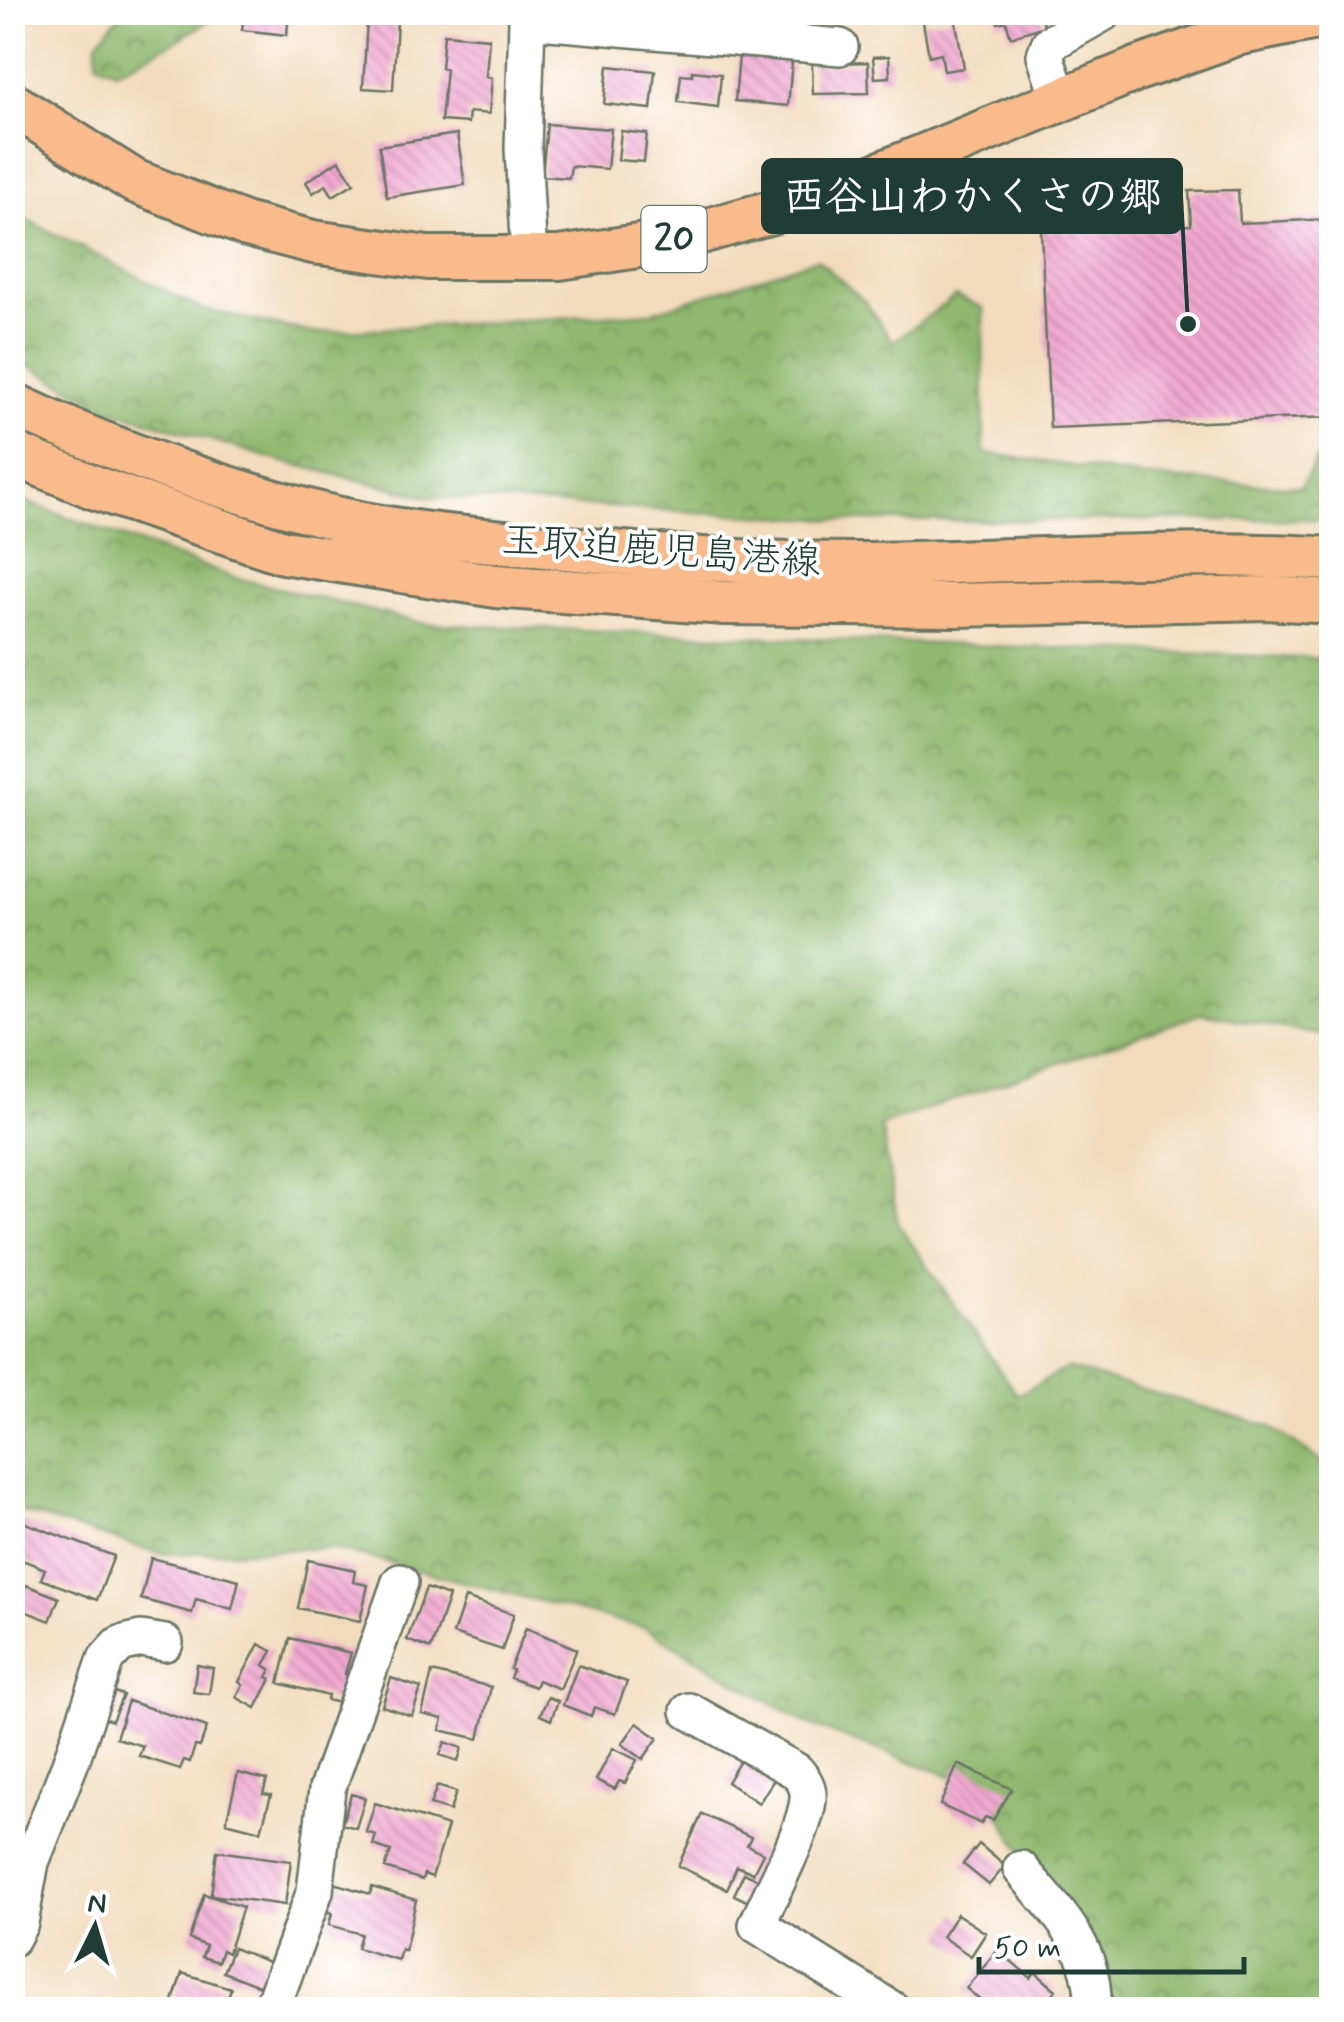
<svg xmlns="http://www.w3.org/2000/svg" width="1344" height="2022" font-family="Mynerve,'Klee One',sans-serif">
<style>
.forest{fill:url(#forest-crowns);stroke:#587a51;stroke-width:2.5}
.building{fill:url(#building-back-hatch)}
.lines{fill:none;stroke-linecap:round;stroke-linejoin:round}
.minor-casing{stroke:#697463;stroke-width:40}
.major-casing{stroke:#697463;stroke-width:48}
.minor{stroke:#fff;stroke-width:35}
.major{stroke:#fabb8c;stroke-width:42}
.labels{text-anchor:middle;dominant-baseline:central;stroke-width:8;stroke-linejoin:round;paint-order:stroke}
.shield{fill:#fff;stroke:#627771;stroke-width:2.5}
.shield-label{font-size:38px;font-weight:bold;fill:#1f3d34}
.street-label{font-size:40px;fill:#1f3d34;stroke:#fff}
.leader{fill:none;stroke:#1f3d34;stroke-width:4}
.callout-dot{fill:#1f3d34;stroke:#fff;stroke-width:4}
.callout{fill:#1f3d34;stroke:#1f3d34;stroke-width:4}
.callout-label{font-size:42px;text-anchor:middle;font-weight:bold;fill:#fff}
</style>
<defs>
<pattern id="forest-crowns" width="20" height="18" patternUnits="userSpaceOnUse" patternTransform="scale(2.5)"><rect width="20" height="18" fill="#90b86e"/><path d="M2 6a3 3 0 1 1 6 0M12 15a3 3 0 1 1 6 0" fill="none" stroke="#75975b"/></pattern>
<pattern id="building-back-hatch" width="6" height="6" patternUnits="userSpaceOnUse" patternTransform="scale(2.5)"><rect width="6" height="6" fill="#f2a8d1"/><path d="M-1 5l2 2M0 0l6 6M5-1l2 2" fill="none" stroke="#c38aaa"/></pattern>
</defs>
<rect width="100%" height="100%" fill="#fff"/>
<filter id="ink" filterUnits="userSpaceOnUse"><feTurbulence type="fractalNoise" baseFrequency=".01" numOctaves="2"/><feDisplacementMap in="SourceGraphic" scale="20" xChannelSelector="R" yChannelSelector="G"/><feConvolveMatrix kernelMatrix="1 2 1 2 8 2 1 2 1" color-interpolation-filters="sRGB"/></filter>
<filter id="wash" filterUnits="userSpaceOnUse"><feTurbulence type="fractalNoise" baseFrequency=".0048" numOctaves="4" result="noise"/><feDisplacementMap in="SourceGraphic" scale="40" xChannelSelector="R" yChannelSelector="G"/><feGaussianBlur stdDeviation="2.25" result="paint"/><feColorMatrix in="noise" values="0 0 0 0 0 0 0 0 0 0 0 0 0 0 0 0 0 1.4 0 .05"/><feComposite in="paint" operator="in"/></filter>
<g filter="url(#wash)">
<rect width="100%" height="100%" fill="#f2dbbb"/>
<path class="forest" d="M122,13v-1l100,1 -44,27 -62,31 -19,-9v-20z
M12,209l14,10 175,90 112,24 340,-21 164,-53 48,43 28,40 63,-46 27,12 1,145 168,25 149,9 30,-54v86l-474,2 -428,-24 -149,-36 -173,-53 -94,-51z
M12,497l220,80 194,47 905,35v378l-128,-24 -322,112 17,99 119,171 50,-27 202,58 62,42v541h-214l-37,-15 -19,-74 -77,-132 -179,-65 -160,-95 -314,-80 -169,6 -149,-45z"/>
<g id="blocks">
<path class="building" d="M244,12h45l-2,23 -45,-5z
M995,12h45l4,14 -33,11 -5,-16 -8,2z
M955,17l9,51 -20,3 -3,-18 -12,3 -6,-34z
M367,19l30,2 -4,69 -30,-2z
M444,34l45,4 -3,39 6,1 -3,36 -20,-2 -1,11 -27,-2 5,-52 -5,-1z
M739,55l53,6 -4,45 -53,-5z
M889,56l1,21 -15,1 -2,-21z
M868,62l1,31 -56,1 -1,-30z
M608,66l47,5 -4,38 -47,-5z
M692,71l29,3 -3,33 -40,-5 3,-28 11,1z
M547,124l64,5 -4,40 -36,-3 -2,12 -27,-2z
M621,131l26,3 -3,28 -26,-2z
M457,134l8,51 -78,12 -8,-51z
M339,160l15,23 -21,13 -7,-11 -13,8 -7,-11z
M1238,190l2,33 92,-4v198l-282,11 -9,-197 150,-6 -2,-34z
M12,1518l102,38 -17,44 -56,-21 4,-10 -33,-13z
M151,1558l88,22 -7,29 -36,-10 -4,14 -51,-14z
M308,1560l47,10 -2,12 15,3 -8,36 -62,-13z
M26,1585l33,13 -9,23 -33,-13z
M426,1588l23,8 -18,53 -24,-9z
M465,1598l49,16 -12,36 -49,-16z
M526,1628l51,21 -17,40 -22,-9 -3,7 -25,-9 3,-8 -3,-1z
M290,1638l61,15 -6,21 5,1 -7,29 -16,-4 1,-4 -49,-13z
M259,1644l13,7 -8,14 7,5 -4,7 4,2 -15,29 -20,-11 7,-12 -4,-3z
M197,1665l16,3 -4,26 -16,-2z
M578,1665l49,17 -12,32 -21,-7 -3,9 -28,-11z
M432,1672l59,15 -12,52 -39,-9 3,-11 -21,-5z
M391,1678l30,10 -9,28 -30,-10z
M106,1689l17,6 -11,26 -16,-6z
M548,1697l10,4 -7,19 -11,-5z
M128,1701l79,26 -7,20 -5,-1 -5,16 -6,-2 -4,9 -41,-13 4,-10 -27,-8z
M637,1723l21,15 -15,21 -21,-15z
M445,1742l17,6 -4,13 -18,-6z
M613,1748l24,12 -12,23 -6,-2 -4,8 -19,-9z
M743,1756l32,22 -16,25 -32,-21z
M958,1764l54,25 -19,31 -8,-3 -4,7 -41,-19z
M238,1773l29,7 -4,14 8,1 -10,36 -35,-9z
M437,1786l19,6 -6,19 -20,-6z
M351,1794l14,4 -9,30 -14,-4z
M375,1803l73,23 -16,51 -8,-3 -2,6 -37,-12 6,-17 -18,-6 3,-10 -10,-3z
M702,1814l49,23 -4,8 16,8 -10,20 -16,-7 -10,23 -49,-23z
M979,1844l26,22 -16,19 -26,-21z
M217,1851l74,10 -6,44 -74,-10z
M744,1873l17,8 -10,22 -17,-8z
M334,1883l36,11 2,-7 44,13 -11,51 -4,-2 -3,11 -41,-12 4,-14 -32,-9 3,-12 -7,-2z
M204,1894l39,13 -15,46 -6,-3 -4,12 -16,-5 4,-11 -17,-7z
M957,1914l29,19 -15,23 -29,-19z
M233,1948l41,16 -10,24 -41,-16z
M998,1950l33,28 4,-6 21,18 -16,20h-49l-25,-22z
M182,1973l49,15 -7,22h-54z
M1059,1996l17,14h-28z
M818,2000l18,10h-23z"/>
</g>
</g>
<g filter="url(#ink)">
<use href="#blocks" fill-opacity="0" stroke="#697463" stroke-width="2.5"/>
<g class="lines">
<g class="minor-casing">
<path id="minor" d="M1060,101l-15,-46 4,-11 56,-32
M529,259l-6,-111 4,-128 313,27
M689,1711l107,60c8,9 13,16 12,28 -2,29 -38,96 -51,126l136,85
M1021,1869c37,45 75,78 72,141
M12,1938l8,-15 11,-61 39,-98 36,-105 14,-15 21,-5 24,4
M271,2010l44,-119 12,-102 73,-207"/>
</g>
<g class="major-casing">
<path id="major" d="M12,104l122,77 113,44 66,17 115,16h131l106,-16 153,-43 319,-130 99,-35 96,-19
M12,404c96,45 198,81 300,108 73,20 150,26 224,33 111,11 222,20 333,19 154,-2 309,-15 463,-5
M12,453l84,35 187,64 213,34 229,17 231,2 311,-7 65,4"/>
</g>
<use href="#minor" class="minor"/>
<use href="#major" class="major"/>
</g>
</g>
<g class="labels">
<rect class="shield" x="641.5" y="206" width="65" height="66" rx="8"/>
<g class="shield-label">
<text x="674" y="239">20</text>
</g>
<g class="street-label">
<text transform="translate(661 552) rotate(4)">玉取迫鹿児島港線</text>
</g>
</g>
<path class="leader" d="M1188 324L1181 196"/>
<circle class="callout-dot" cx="1188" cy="324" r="10"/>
<rect class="callout" x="763" y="160" width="418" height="72" rx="10"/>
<g class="callout-label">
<text x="972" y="210">西谷山わかくさの郷</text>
</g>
<rect width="1344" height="2022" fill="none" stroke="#fff" stroke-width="50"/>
<g transform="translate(95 1927) rotate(5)" stroke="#ffffff" stroke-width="8" paint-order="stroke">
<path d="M0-8L18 38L0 25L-18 38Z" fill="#1f3d34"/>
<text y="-15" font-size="28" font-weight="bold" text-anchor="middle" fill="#1f3d34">N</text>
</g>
<path d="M979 1957v15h265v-15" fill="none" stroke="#1f3d34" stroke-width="5"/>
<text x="994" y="1957" font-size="30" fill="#1f3d34" stroke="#ffffff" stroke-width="8" paint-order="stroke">50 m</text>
</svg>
